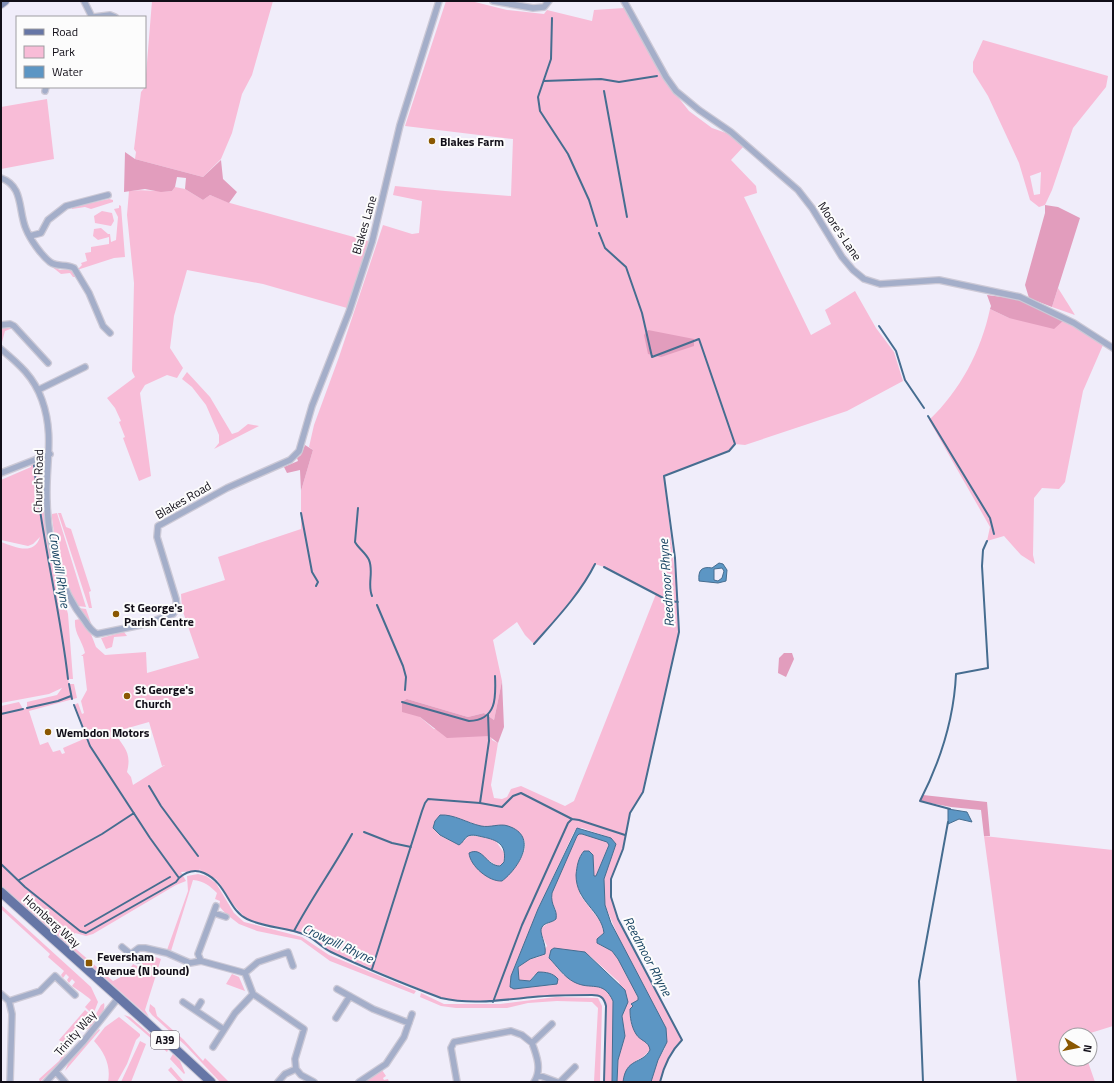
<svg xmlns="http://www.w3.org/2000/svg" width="1114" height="1083" font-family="'Titillium Web',sans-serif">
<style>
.green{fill:#f8bcd7;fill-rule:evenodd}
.forest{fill:#e29dbd}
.water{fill:#5c96c4;stroke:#466d90;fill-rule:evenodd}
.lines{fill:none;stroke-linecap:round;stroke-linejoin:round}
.stream{stroke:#466d90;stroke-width:2}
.minor-casing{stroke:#ccc9d6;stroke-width:8}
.secondary-casing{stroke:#ccc9d6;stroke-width:10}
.primary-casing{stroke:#ccc9d6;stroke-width:11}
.minor{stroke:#a4aec9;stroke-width:5.5}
.secondary{stroke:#808db5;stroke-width:8}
.primary{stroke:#6676a6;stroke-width:9}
.poi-dot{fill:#8a5701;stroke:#fcfcfc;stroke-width:1.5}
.labels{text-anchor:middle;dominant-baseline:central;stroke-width:4;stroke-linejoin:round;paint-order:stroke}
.shield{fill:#fcfcfc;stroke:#58555c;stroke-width:1}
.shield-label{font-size:11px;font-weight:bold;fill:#110e18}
.poi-label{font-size:12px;font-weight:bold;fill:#110e18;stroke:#fcfcfc;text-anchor:start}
.street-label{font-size:12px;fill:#110e18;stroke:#fcfcfc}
.water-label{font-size:13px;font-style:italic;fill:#0f3d5c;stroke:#fcfcfc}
</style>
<rect width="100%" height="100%" fill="#f0edfa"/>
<path class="green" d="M152,1h121l-21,74 -10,19 -10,39 -11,26 -18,18 -68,-18 1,-7 -2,-3 7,-57 4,-5z
M446,1h25l36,9 37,4 3,-4 45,11 2,-11 30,-2 39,70 26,33 23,17 17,6 15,12 -13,14 25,26 1,7 -13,4 67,138 20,-11 -6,-14 30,-19 21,37 18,24 9,29 -56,30 -102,34 -10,-1 -6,7 -65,25 14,124 1,32 -36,160 -13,21 -7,36 -12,30v18l7,22 64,121c-12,12 -18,25 -22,42h-9l7,-22 7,-12 -60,-143 -1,-26 12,-35 -5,-6 -29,-10h-5l-3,4 -36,77 -27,67 -1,11 45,-2 -21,-10 -4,6 -11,-1 -1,-13 12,-8 9,-2 8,-11c-7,-16 -11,-17 6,-25l3,-11 -5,-8 1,-9 25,-57 2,-2h3l26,8 1,3 -13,31h-2l-1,-21 -13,40 20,26 4,12 -5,4 1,8 12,6 6,8 19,35 1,6 -8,9 1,15 18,22 1,4 -7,7 -6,3 -14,22h-6l1,-22 7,-24 -3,-20 4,-9 -7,-25 -29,-26 -39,-6 -2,8c6,6 11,15 18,19 17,11 36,2 46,24l-1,81h-8l2,-76c-2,-8 -6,-11 -14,-11 -20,0 -39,1 -59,2 -31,2 -61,8 -92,1l-112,-47 -22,-15 -61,-17 -15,-17 -11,-18 -4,-5 -15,-7 -1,-3 -1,2 -18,1 5,9 -10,4 -83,49 -7,2 -11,-3 -6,10 44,38 14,-7 6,-10 6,3 6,-7 -1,-7 17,6 -16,51 4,7 -148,-131v-180l18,-4 4,7 4,-1v-6l30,-7 5,-7 -13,6 -48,9v-161c14,5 33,14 39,-5l-7,7 -5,2 -27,-6v-60l30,-13v-3l15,-5 3,3 -10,3 1,17 3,2 2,32 7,41 16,57 5,65h-5l1,5h5l3,14 -48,13 11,34 8,-3 5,10 7,-2 2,4 3,-1 -2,-5 23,-10 -12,-33 4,-2 4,11 2,-1 -3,-12 6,-11 -4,-34h-2l4,-3c-3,-13 -11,-19 -10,-33l5,-1 11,15 5,13 9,8 41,-3 1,21 52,-15 -17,-49 -1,-15 44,-14 -7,-23 83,-28v-38l12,-41 -4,-3 5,-22 25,-68 44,-132 29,9 7,-1 3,-32 -29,-6 2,-9 50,5 66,5 2,-57 -108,-13zM595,564l9,3 52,27 -82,207 -9,5 -44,-20 -10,3 -4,8 -5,2 -8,-1 -3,-13 7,-42 -6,-3 -2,-9 -56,-2 -14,-12 -13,-18 61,18 16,-4 10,7 8,-39 -9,-41 24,-18 8,13 9,9c22,-25 46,-50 61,-80zM149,722l13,44 3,-1 -32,20 -2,-8 -4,-5c5,-20 -3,-24 -13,-40zM455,817l27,10 26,-1c5,4 12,7 15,12 9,13 -12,33 -19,41l-11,1 -16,-12 10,-9 10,7 6,-2 2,-10 -10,-14 -18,-4h-8l-10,9 -20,-10 -6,-7 3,-8z
M983,40l125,36 -2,11 -33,41 -21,62 -7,15 -6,2 -9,-7 -11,-37 -31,-67 -15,-24v-10zM1041,172l-1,22 -6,1 -4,-19z
M47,99l7,60 -53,10v-62z
M175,187l10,2 18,11 7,-5 20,8 142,39 -25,66 -84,-24 -76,-14 -13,46 -4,32 13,20 -6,10 -10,-3 -22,10 -5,8 11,83 -12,5 -16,-43 2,-1 -6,-15 2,-1 -6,-13 -8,-10 28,-21 -3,-6 2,-88 -7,-68 2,-24c16,-2 28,1 43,0z
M109,199l4,1v2l-22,7 -6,-2 -13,2v-2z
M119,205l2,1 4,51 -11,1 -37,12 5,-5 -1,-2 6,-2 -2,-8 6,-1v-5l18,-3v-7l-11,3 -5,-4 1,-7 7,-1 7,6h2l1,8 5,-2 2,-23 -4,-8 5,-1z
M102,211l10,2 2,8 -3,5 -16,-3 -1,-7z
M51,266l9,4 11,-1 5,8h-3l-3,-4 -9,1z
M1058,288l17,27 -23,-8z
M990,309l19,9 55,2 39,25 -20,46 -18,91 -6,7 -17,-1 -8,10 -1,57 2,9 -14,-9 -17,-19 -17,5 3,-14 -61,-107c31,-29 52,-69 61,-111z
M5,327l8,1 -8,3 -3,11 -1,-13z
M187,372l23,25 22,37 6,-2 10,-8 11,2 -45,23 5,-6v-8l-13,-30 -14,-18 -10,-8z
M57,513l29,94 -8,-1c-17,-28 -22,-57 -26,-88v-4z
M58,513h3l5,14 5,2 20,62 -2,1 3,16h-3z
M79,608l7,1 6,17 -2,-1z
M124,632l3,4 -13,1 -2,10 -6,2 -5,-11z
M984,836l129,14v176l-29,9h-18v24h21l8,23h-78z
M198,874l8,2 10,7 18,30 10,9 58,15 27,18 87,36 -2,3 -84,-33 -29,-21 -44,-9 -18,-7 -13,-10 -7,-8 1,-5 -5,-2 2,-6c-7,-7 -13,-12 -24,-13l-22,71 -4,-1 21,-59 -1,-15z
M1,905l90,82 7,15 -5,13 -8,-8 6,-7c-5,-5 -15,-11 -19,-14l3,-4 -3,-3 -3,4 -2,-3 2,-3 -3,-3 -3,4 -2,-3 3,-4 -16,-14 2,-3 -49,-45z
M232,974l7,3 6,14 -19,-7z
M421,993l23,11h56l56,-7 42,1 4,8 -2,76h-6l4,-74 -6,-6 -35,-1 -29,2 -21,5h-51l-15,-2 -21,-9z
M104,1003c3,10 -12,24 -20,28l-2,-2 9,-6 10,-18z
M150,1004l5,4 2,8 27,24 19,21 2,-3 24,24h-9l-34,-36 -34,-31 -3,-4z
M85,1010l7,6 -16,14 -11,15 -6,-5z
M124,1015l6,2 38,33 -1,2z
M119,1017l21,17v2l-4,4 -9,24 -10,18h-9c3,-16 -3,-29 -14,-41l11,-14z
M99,1029l1,1 -35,41 3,-7z
M72,1040l2,1 -13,20 -21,21 -1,-3 20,-18z
M140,1041l6,3 -15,38h-10z
M173,1054l7,7 5,12 -1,1 -14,-15z
M171,1067l13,15h-5l-11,-12z
M382,1070l4,6 -3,2 1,2 4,-1 1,3h-26z"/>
<path class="forest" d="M125,152l10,7 68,18 18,-17 2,19 14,13 -8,11 -19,-8 -7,5 -18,-11 1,-11 -9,-1 -2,10 -3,4 -11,1 -16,-3 -21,3z
M1045,205l13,2 22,11 -28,89 -23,-9 -4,-13 20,-72z
M987,295l30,4 47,21 -10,9 -45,-11 -19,-9 1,-3z
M648,330l46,9v7l-33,11 -13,-3 -4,-19z
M305,445l8,5 -12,41 -1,-21 -13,3 -3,-6 14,-6 -1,-3 4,-3z
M784,653h8l2,6 -8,18 -8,-4 1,-15z
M502,681l2,46 -6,16 -9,-7 -42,2 -27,-21 -18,-5v-10l5,-3 61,18 16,-4 10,7z
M923,795l64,7 3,34h-6l-3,-26 -30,-3 -32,-6z"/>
<path class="water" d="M719,563l4,1 4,6 -1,11 -8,2 -19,-2c-1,-10 2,-15 13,-13zM722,568l2,3 -2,7 -4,3 -4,-1v-11z
M948,809l19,3 5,10 -13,-3 -11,5z
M440,815c14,-1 27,8 41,11 9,2 19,-3 27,0 31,10 11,42 -6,55 -13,1 -32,-15 -33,-28 14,-7 17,13 31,13l4,-4c3,-18 -7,-22 -21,-25 -5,-1 -10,-3 -15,-1 -4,2 -5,7 -9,9l-19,-10 -7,-7 2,-7z
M577,828l34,10 5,6 -12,35 1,26 6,18 55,105 1,14 -9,18 -7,22h-28c3,-25 19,-17 27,-32 -1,-9 -10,-9 -14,-16 -5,-8 -6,-17 -6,-25l3,-3 -2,-2 7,-4v-3l-20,-38 -6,-8 -15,-8v-4l7,-6c-3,-23 -28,-31 -28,-58 1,-9 2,-17 8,-24h5l4,4 1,21h2l13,-31 -2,-3 -25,-8h-3l-2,2 -25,57c-2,13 6,16 4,26 -4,4 -11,3 -14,8 -4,5 5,17 3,27l-15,5 -12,8 1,13 11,1 8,-9c8,0 15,1 20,7l-1,5 -43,5 -4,-2 1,-11 27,-67z
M554,948l31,4 40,38 3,12 -6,14 3,20 -7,24 -1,22h-5l1,-81c-10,-22 -22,-10 -39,-19 -10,-5 -17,-16 -25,-24l2,-8z"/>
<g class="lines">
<path class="stream" d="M552,18l-1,41 -13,38 2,14 28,43 21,46 8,26
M544,81l57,-2 18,3 38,-6
M604,91l23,126
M599,233l6,15 21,19 16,46 10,44 47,-18 36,105 -6,7 -65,25 11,82 4,74 -36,160 -13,21 -7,36 -12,30v18l7,22 64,121c-12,12 -18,25 -22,42
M879,326l17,25 9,29 19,28
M928,416l62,102 4,16
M34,465c7,72 26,142 34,214
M358,508l-3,34c3,6 11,11 14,18 5,12 -2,24 3,36
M301,513l11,59 6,10 -2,4
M604,567l65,34 9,1
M377,605l26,61 3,11 -1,13
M534,644c22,-25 46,-50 61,-80
M69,684l3,15
M402,702l67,19c28,-1 27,-24 26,-45
M74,705l16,41 60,92 29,40c8,-7 16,-9 25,-5 23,10 24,37 43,46 18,9 40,8 59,16 9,4 16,13 25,17 36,17 73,32 110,46 31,7 61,2 92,-1 20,-2 39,-2 59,-2 8,0 12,2 14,11l-2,76
M27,708l31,-7 13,-5
M1,714l22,-5
M149,786l12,20 37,50
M480,803l9,-62 -1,-27
M950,809l-30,-8c20,-39 34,-82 36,-127l32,-6 -6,-102 1,-16 4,-9
M364,832l28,11 19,4
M1,864l24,23 55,44 6,2 90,-51 3,-4
M19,880l83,-46 32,-21
M85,926l85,-49
M294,931c18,-34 40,-64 58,-97
M372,969l50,-158 3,-8 3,-4 52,4 22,4 11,-11 8,-3 51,26
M493,1002l29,-77 46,-102 4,-4 7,1 46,15
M923,1082l-4,-101 29,-159
M1000,1082h9"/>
<g class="minor-casing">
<path id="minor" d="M84,1l8,16
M493,1l40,7 11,-1 5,-6
M624,1l42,76 10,14 23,19 32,22 67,58 14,18 30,49 11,13 11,9 16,5 59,-4 81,17 54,26 39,25
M94,17l16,-2 5,2
M45,91l1,-4
M1,178c23,8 17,33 25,51 4,10 15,26 24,33 8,6 16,1 24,6l15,25 14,33 7,7
M30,236l11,-3 7,-13 18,-14 42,-11
M1,325l9,-1 4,2 34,37
M1,349c18,15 33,28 41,51 13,36 3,66 5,102 1,41 12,87 38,119 3,5 7,10 12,13l44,-9 32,-11 4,-6 -1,-9 -19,-62 1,-11 69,-38 63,-28 9,-9 13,-45 37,-94 23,-70 28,-117 39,-124
M38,390l47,-23
M1,473l49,-19
M214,913l12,4
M122,947l16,13
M131,954l8,-6h6l22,5 23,10 11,-2 44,12 8,21 51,35 -9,30 1,10 5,6 13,7
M201,961l-3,-7 18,-48
M245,973l13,-11 30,-10 5,14
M337,989l36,20 36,14
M1,994l8,7 3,13 -2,68
M9,1001l31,-10 15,-15 20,19
M183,1002l40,27
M196,1010l5,-8
M336,1018l14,-22
M532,1043c5,13 10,27 2,39
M213,1047l22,-34 18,-19
M56,1072l9,10
M538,1075l19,7
M46,1082l37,-40 36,-45
M278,1082l7,-8 11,-5
M359,1082l27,-18 18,-27 8,-23
M457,1082l-6,-34 3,-6 57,-11 11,4 10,8 20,-19
M560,1082l15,-15"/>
</g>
<g class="secondary-casing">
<path id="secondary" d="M1,4l4,-3"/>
</g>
<g class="primary-casing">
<path id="primary" d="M1,892l144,129 66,61"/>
</g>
<use href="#minor" class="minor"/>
<use href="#secondary" class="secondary"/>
<use href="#primary" class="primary"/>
</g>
<g class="poi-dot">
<circle cx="432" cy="141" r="4"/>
<circle cx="116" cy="614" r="4"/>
<circle cx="127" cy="696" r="4"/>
<circle cx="48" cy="732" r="4"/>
<rect x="85" y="959" width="8" height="8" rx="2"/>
</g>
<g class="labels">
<rect class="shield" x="151" y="1031" width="28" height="18" rx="3"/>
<g class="shield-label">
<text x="165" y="1040">A39</text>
</g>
<g class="poi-label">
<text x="440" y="141">Blakes Farm</text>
<text x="124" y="607">St George's<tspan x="124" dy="14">Parish Centre</tspan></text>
<text x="135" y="689">St George's<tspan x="135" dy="14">Church</tspan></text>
<text x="56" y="732">Wembdon Motors</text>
<text x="97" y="956">Feversham<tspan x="97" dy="14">Avenue (N bound)</tspan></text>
</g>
<g class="street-label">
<text transform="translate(364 225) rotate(-74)">Blakes Lane</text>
<text transform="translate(840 231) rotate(56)">Moore's Lane</text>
<text transform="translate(38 481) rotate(-89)">Church Road</text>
<text transform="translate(183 500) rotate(-30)">Blakes Road</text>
<text transform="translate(52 921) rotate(42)">Homberg Way</text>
<text transform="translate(75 1033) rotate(-49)">Trinity Way</text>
</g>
<g class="water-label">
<text transform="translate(60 570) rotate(81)">Crowpill Rhyne</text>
<text transform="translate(666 583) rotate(-94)">Reedmoor Rhyne</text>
<text transform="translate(338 943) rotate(25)">Crowpill Rhyne</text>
<text transform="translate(648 956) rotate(62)">Reedmoor Rhyne</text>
</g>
</g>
<rect width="1114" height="1083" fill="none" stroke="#110e18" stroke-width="4"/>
<rect x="16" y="16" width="130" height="72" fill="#fcfcfc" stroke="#9e9da1"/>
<rect x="24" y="29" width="20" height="6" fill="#6676a6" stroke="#9e9da1"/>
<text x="52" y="36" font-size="12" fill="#110e18">Road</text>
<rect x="24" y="46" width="20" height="12" fill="#f8bcd7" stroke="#9e9da1"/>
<text x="52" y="56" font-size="12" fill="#110e18">Park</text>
<rect x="24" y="66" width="20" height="12" fill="#5c96c4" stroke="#9e9da1"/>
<text x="52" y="76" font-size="12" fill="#110e18">Water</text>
<g transform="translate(1078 1047) rotate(100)"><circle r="19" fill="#fcfcfc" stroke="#9e9da1"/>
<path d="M0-3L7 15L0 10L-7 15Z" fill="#8a5701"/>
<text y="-6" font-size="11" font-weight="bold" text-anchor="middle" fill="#110e18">N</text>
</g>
</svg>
